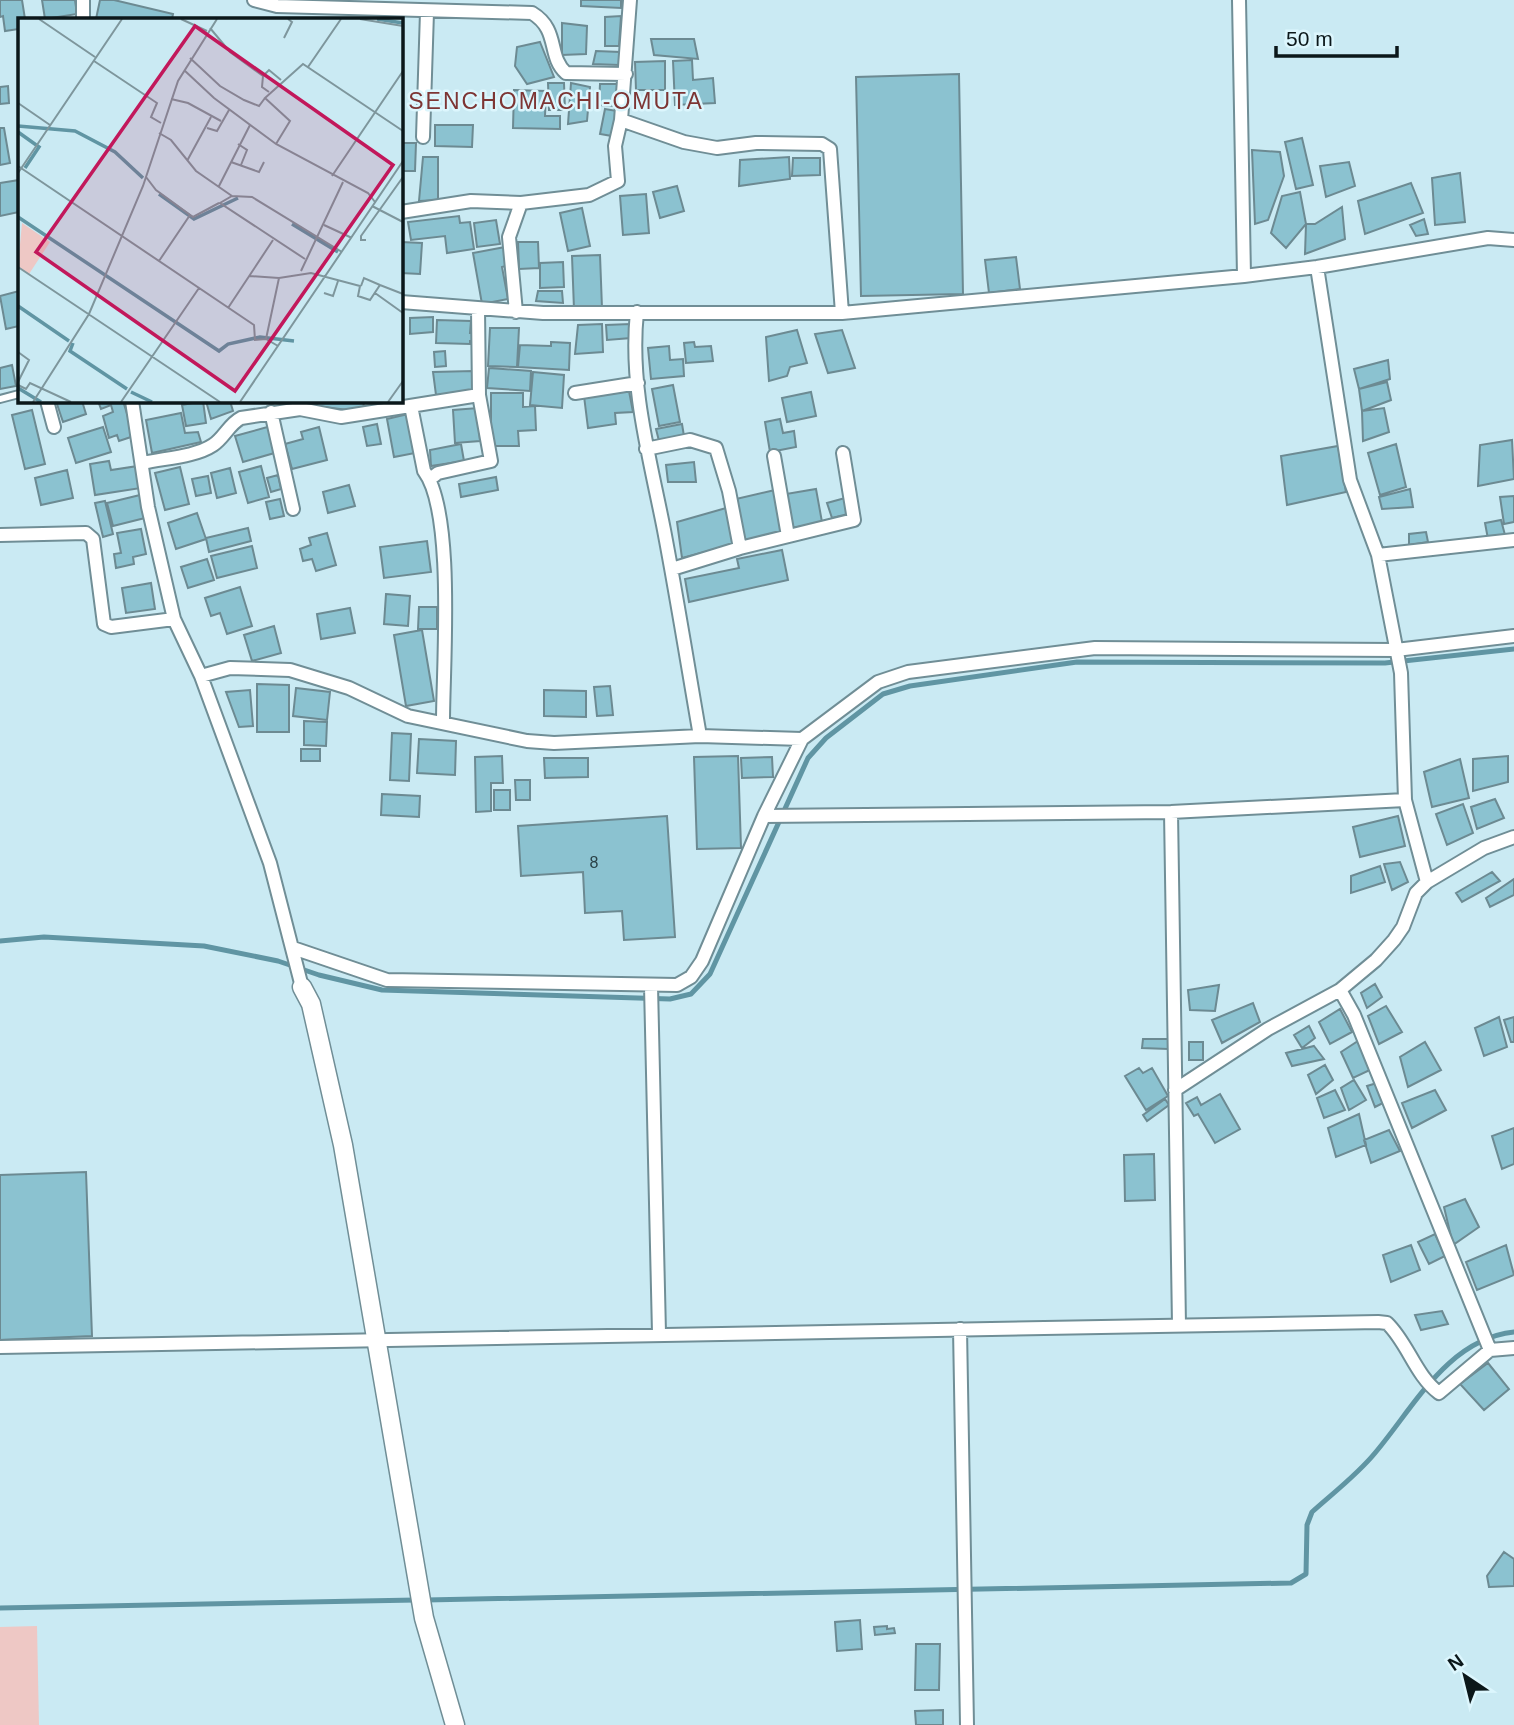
<svg xmlns="http://www.w3.org/2000/svg" width="1514" height="1725" font-family="Arial,sans-serif">
<style>
.green{fill:#eec8c5}
.lines{fill:none;stroke-linecap:round;stroke-linejoin:round}
.stream{stroke:#6095a3;stroke-width:5}
.building{fill:#8bc2d0;stroke:#6c8a92;stroke-width:2}
.lane-casing{stroke:#708e96;stroke-width:10}
.street-casing{stroke:#708e96;stroke-width:16}
.secondary-casing{stroke:#708e96;stroke-width:21}
.lane{stroke:#fff;stroke-width:6}
.street{stroke:#fff;stroke-width:12}
.secondary{stroke:#fff;stroke-width:18}
.labels{text-anchor:middle;dominant-baseline:central;stroke-width:5;stroke-linejoin:round;paint-order:stroke}
.number-label{font-size:16px;fill:#2b4248}
.quarter-label{font-size:23px;letter-spacing:2px;fill:#7d3534;stroke:#dcf6fd}
.inset-river{fill:none;stroke:#6095a3;stroke-width:3.5}
.inset-road{fill:none;stroke:#7e969c;stroke-width:2}
.view{fill:#c2185b;fill-opacity:0.15;stroke:#c2185b;stroke-width:3.5}
.inset-edge{fill:none;stroke:#0b171a;stroke-width:3.5}
</style>
<rect width="100%" height="100%" fill="#caeaf3"/>
<path class="green" d="M37,1626l2,99h-39v-98z"/>
<g class="lines">
<path class="stream" d="M0,941l44,-4 160,9 74,15 41,14 63,15 288,9 21,-5 19,-20 98,-216 18,-20 57,-44 27,-8 167,-24 308,1 129,-14
M426,1600l865,-17 15,-9 1,-49 5,-13c21,-19 45,-37 63,-59 39,-46 73,-114 139,-121
M0,1608l416,-8"/>
</g>
<path class="building" d="M0,0h22l3,19h-6v10l-14,2 -2,-15 -3,1z
M42,0h33l2,14 -32,5z
M100,0h14l59,14 -1,5h-76z
M581,0h40v8l-40,-2z
M621,16l-2,30h-14v-29z
M562,23l25,3 -1,28 -24,1z
M651,39h43l4,20 -44,-4z
M540,42l14,35 -27,7 -12,-18 2,-19z
M596,51l24,1 -1,13 -26,-1z
M692,60l1,20 20,-2 2,25 -40,2 -2,-44z
M665,61v29h-29l-1,-28z
M959,74l4,220 -102,2 -5,-219z
M548,83h16l1,27h-16z
M571,83l19,4 -3,34 -19,3z
M600,84h18l-3,22 -16,-1z
M8,86l1,17 -9,1v-17z
M514,90l32,1 -1,25h15v13l-47,-1z
M605,109l12,2 -5,25 -12,-2z
M435,125h38l-1,22 -37,-1z
M0,128h4l6,35 -10,2z
M1302,138l11,47 -17,4 -11,-47z
M401,143h15l-1,28h-14z
M1252,150l28,2 4,24 -16,44 -13,4z
M423,157h15v43l-19,1z
M789,157l1,22 -51,7 1,-26z
M793,158h27v17l-28,1z
M1349,162l6,24 -29,11 -6,-31z
M1460,173l5,49 -30,3 -3,-47z
M19,180v32l-19,4v-33z
M1411,183l12,30 -58,21 -7,-33z
M677,186l7,25 -24,7 -7,-26z
M1300,192l6,32 -20,24 -15,-15 11,-37z
M646,194l3,39 -26,2 -3,-39z
M1342,207l3,32 -40,15 1,-30h9z
M582,208l8,38 -22,5 -8,-38z
M459,216l1,7 10,-1 4,27 -27,4 -2,-17 -34,4 -3,-18z
M1424,219l4,15 -12,2 -6,-11z
M496,220l4,24 -23,3 -3,-24z
M401,242l21,1 -2,31 -19,-1z
M518,242h20l1,26 -20,1z
M505,247l1,19 -4,1 6,32 -26,5 -9,-51z
M600,255l2,53 -28,1 -2,-53z
M1016,257l4,32 -31,4 -4,-33z
M563,262l1,25 -24,1v-25z
M19,291v35l-13,3 -6,-33z
M538,291h24l1,12 -27,-2z
M433,317v15l-23,2v-16z
M437,320l34,1 -1,12h5v8h-5v3l-34,-1z
M602,324l1,28 -28,2 3,-29z
M630,324l1,14 -24,2 -1,-15z
M490,328h29l-2,39 -29,-1z
M797,330l10,33 -17,4 -3,9 -18,5 -3,-44z
M842,330l13,38 -27,5 -13,-39z
M551,342l19,1 -1,27 -51,-3 2,-22 31,1z
M694,342l1,5 16,-1 2,15 -27,2 -2,-20z
M669,346l1,14 13,-1 1,17 -33,3 -3,-31z
M445,351l1,15 -11,1 -1,-15z
M1388,360l2,19 -31,10 -5,-20z
M12,365l4,21 -16,3v-21z
M489,368l42,3 -1,20 -43,-3z
M473,371v20l-37,4 -3,-23z
M533,372l31,3 -2,33 -32,-3z
M1387,382l4,18 -29,11 -3,-22z
M673,385l7,37 -21,4 -7,-37z
M629,391l4,21 -18,1 1,11 -28,4 -4,-32z
M811,392l5,24 -29,6 -5,-24z
M491,393h32v14l12,-1 1,24 -18,1 1,15h-28z
M56,401h26l4,13 -23,8z
M98,401h25l11,35 -15,5 -2,-6 -8,3 -6,-22 10,-4 -2,-7 -10,4z
M203,401l3,22 -20,3 -4,-21z
M206,401h24l3,10 -22,8z
M317,401h47l-1,11 -46,-6z
M478,408l2,33 -25,2 -2,-33z
M1384,408l5,24 -26,9 -1,-30z
M32,410l13,54 -20,5 -13,-54z
M181,413l4,20 13,-1 3,10 -49,11 -6,-33z
M408,414l7,39 -21,4 -7,-38z
M780,419l3,14 11,-2 2,16 -26,5 -5,-30z
M377,424l4,20 -14,2 -4,-19z
M682,424l2,12 -25,5 -3,-12z
M271,426l7,26 -35,10 -8,-26z
M103,427l8,25 -35,11 -8,-25z
M319,427l8,33 -35,9 -7,-25 18,-5 -2,-7z
M1512,440l2,39 -36,7 2,-41z
M461,444l3,17 -33,5 -1,-16z
M1396,444l10,43 -26,8 -12,-42z
M1338,446l8,46 -59,13 -6,-49z
M109,461l2,9 27,-4 3,22 -46,7 -5,-31z
M694,462l2,20h-28l-2,-17z
M261,466l8,31 -21,6 -9,-31z
M180,467l9,37 -24,6 -10,-37z
M230,468l6,25 -19,5 -6,-25z
M67,470l6,28 -32,7 -6,-27z
M278,475l3,14 -10,3 -4,-14z
M208,476l3,17 -15,3 -4,-17z
M496,477l2,13 -37,7 -2,-13z
M349,485l6,21 -27,7 -5,-21z
M816,489l6,33 -29,6 -7,-34z
M1410,489l3,18 -31,2 -3,-12z
M775,490l7,41 -38,10 -8,-42z
M140,495l5,23 -32,8 -6,-23z
M1514,496v26l-10,2 -4,-27z
M845,498l3,16 -16,4 -5,-15z
M280,499l4,17 -14,3 -4,-17z
M105,501l8,33 -10,3 -8,-34z
M726,508l9,36 -53,14 -5,-36z
M197,513l9,26 -30,10 -8,-26z
M1501,520l4,15 -17,4 -3,-16z
M248,528l3,13 -42,11 -3,-14z
M141,529l5,25 -13,3 1,7 -18,4 -2,-14 7,-1 -4,-20z
M1426,532l2,10 -19,3v-11z
M327,533l9,32 -20,6 -4,-12 -9,2 -3,-12 11,-4 -2,-7z
M427,541l4,31 -47,6 -4,-31z
M252,546l5,22 -40,10 -6,-22z
M782,550l6,30 -99,22 -4,-23 54,-11 -2,-9z
M207,559l7,21 -26,8 -7,-21z
M151,583l4,26 -29,4 -4,-25z
M240,587l12,39 -25,8 -7,-21 -9,3 -6,-18z
M386,594l24,2 -2,30 -24,-2z
M419,607h18v22h-19z
M350,608l5,25 -34,6 -4,-25z
M274,626l7,27 -29,8 -8,-26z
M422,630l12,71 -28,5 -12,-71z
M257,684l32,1v47h-32z
M610,686l3,29 -16,1 -3,-29z
M296,688l34,4 -3,28 -34,-4z
M250,690l3,36 -14,1 -13,-35z
M544,690l42,1v26l-42,-1z
M304,721l23,1 -1,24 -22,-1z
M392,733l19,1 -2,47 -19,-1z
M419,739l37,2 -1,34 -38,-2z
M301,749h19v12h-19z
M502,756l1,27h-12v28l-15,1 -1,-55z
M738,756l3,92 -44,1 -3,-92z
M1508,756v26l-35,9v-32z
M772,757l1,20 -31,1 -1,-20z
M544,758h44v19l-43,1z
M1460,759l9,39 -37,9 -8,-35z
M515,780h15v20h-14z
M494,790h16v20h-16z
M382,794l38,2 -1,21 -38,-2z
M1495,799l9,19 -27,11 -6,-22z
M1463,804l10,29 -26,12 -11,-31z
M667,816l8,121 -51,3 -2,-29 -37,2 -2,-41 -62,4 -3,-50z
M1398,816l7,30 -45,11 -7,-30z
M1400,862l8,20 -16,8 -8,-26z
M1380,866l5,16 -34,11v-17z
M1492,872l8,9 -38,21 -6,-9z
M1514,879v16l-24,12 -4,-9z
M1375,984l7,13 -15,11 -6,-15z
M1219,985l-4,26 -25,-1 -2,-20z
M1253,1003l7,19 -38,21 -10,-23z
M1386,1006l16,26 -23,12 -11,-28z
M1340,1009l12,23 -22,12 -11,-22z
M1499,1017l8,30 -23,9 -9,-28z
M1514,1017v25h-3l-7,-22z
M1309,1026l6,12 -13,10 -8,-13z
M1143,1039h25v10l-26,-1z
M1358,1041l14,28 -19,9 -12,-26z
M1189,1042h14v18h-14z
M1425,1042l16,28 -33,17 -8,-30z
M1314,1046l10,13 -32,7 -6,-13z
M1325,1065l8,15 -17,14 -8,-19z
M1139,1068l4,5 9,-5 16,28 -22,14 -21,-34z
M1354,1080l12,20 -17,10 -8,-22z
M1377,1083l8,19 -10,5 -8,-21z
M1335,1090l10,20 -21,8 -7,-20z
M1435,1090l11,20 -34,18 -10,-25z
M1220,1094l20,35 -25,14 -17,-29 -4,2 -8,-13 11,-6 4,8z
M1165,1099l4,6 -22,16 -4,-6z
M1359,1114l7,31 -30,12 -8,-29z
M1514,1128v36l-12,5 -10,-33z
M1389,1130l11,21 -29,12 -7,-23z
M1154,1154l1,46 -30,1 -1,-46z
M86,1172l6,164 -92,4v-165z
M1465,1199l14,28 -26,18 -9,-38z
M1435,1234l10,22 -16,8 -11,-22z
M1411,1245l9,25 -29,12 -8,-27z
M1506,1245l8,30 -37,15 -11,-28z
M1442,1311l6,13 -27,6 -6,-15z
M1488,1363l21,26 -25,21 -24,-26z
M1504,1552l10,7v27l-25,1 -2,-11z
M860,1620l2,29 -25,2 -2,-29z
M887,1626v3l7,-1 1,5 -20,2 -1,-8z
M916,1644h24l-1,46h-24z
M943,1710v15h-27l-1,-14z"/>
<g class="lines">
<g class="lane-casing">
<path id="lane" d="M0,399l19,-5"/>
</g>
<g class="street-casing">
<path id="street" d="M254,0l23,6 255,7c28,17 15,43 34,60l60,1
M630,0l-9,120 63,22 33,6 39,-5 66,1 8,5 12,164
M1239,0l5,276
M83,19v-19
M423,137l4,-125
M401,212l70,-11 50,2 68,-8 29,-14 -3,-35 6,-26
M1317,267l33,213 28,75 23,118 4,127 22,82
M401,302l142,11h299l402,-37 73,-9 171,-29 26,2
M516,312l-7,-75 12,-34
M637,312c-8,74 13,146 27,218 13,68 24,137 36,206
M575,393l63,-10
M47,401l7,26
M132,401l16,106 26,112 27,57 69,187 32,124
M411,406l13,65c31,41 19,195 19,250
M271,412l22,97
M646,449l44,-9 26,8 13,43 11,57
M774,456l14,80
M143,463c21,-5 52,-6 70,-18 11,-7 16,-21 28,-27l59,-9 41,8 138,-22
M430,479l8,-6 53,-12 -12,-66 -1,-86
M0,535l86,-2 7,6 11,85 7,3 63,-8
M1378,555l136,-15
M672,569l68,-21 114,-28 -11,-67
M201,676l29,-8 60,2 59,18 59,28 119,25 27,2 146,-7 102,3
M1405,800l-234,12 -407,4 38,-77 76,-57 30,-10 187,-24 301,2 118,-14
M1171,812l8,513
M293,948l94,32 290,5 14,-8 11,-16 62,-145
M651,986l8,347
M1340,990l14,25 136,335
M1175,1090l93,-61 72,-39 36,-30 18,-20 9,-13 13,-34 11,-11 57,-34 30,-11
M960,1329l7,396
M0,1347l1378,-25 9,1c21,20 28,52 52,70l51,-43 24,-2"/>
</g>
<g class="secondary-casing">
<path id="secondary" d="M302,987l9,17 32,141 81,473 31,107"/>
</g>
<use href="#lane" class="lane"/>
<use href="#street" class="street"/>
<use href="#secondary" class="secondary"/>
</g>
<g class="labels">
<g class="number-label">
<text x="594" y="862">8</text>
</g>
<g class="quarter-label">
<text x="556" y="101">SENCHOMACHI-OMUTA</text>
</g>
</g>
<g transform="translate(18 18)">
<rect width="385" height="385" fill="#caeaf3"/>
<path d="M4,205l28,19 -21,32 -11,-8z" fill="#eec8c5"/>
<path class="inset-river" d="M359,1l26,4M0,108l57,5 40,21 28,26M0,114l21,15 -14,21M141,176l35,25 44,-21M0,199l201,134 9,-7 32,-7 34,4M274,206l46,28M0,288l51,35M55,325l-3,8 57,38M0,370l23,14M113,374l21,10"/>
<path class="inset-road" d="M21,1l56,38M163,1l26,12M342,1l43,7M192,10l20,24 33,24 -1,11 7,5M266,20l8,-16 -4,-3M172,40l30,28 24,14 15,6 6,-8M76,43l63,42 -6,14 10,6M290,49l33,-48M166,52l30,28 62,46 92,49 7,9M245,58l6,-6 12,10M153,81l17,4 33,18M0,85l32,22M189,110l10,3 12,-21M141,115l12,7 25,31 36,25M220,126l9,6 -6,15M258,126l14,-23 -25,-23 38,-34 100,67M169,143l24,-44M213,144l28,10 5,-10M0,148l236,159 1,15 11,-1 12,7M0,155l104,-154M314,158l71,-105M128,159l10,13 37,27 26,-14M201,168l31,-61M354,188l31,16M306,207l28,13M348,222h-5v-4l42,-59M287,241l-85,-56 12,-7 20,1 90,55M141,243l31,-46M0,249l202,135M283,253l42,-89M231,258l30,2 32,-5 49,13 -2,10 12,4 10,-15 23,9M343,268l3,-8 16,7M306,275l9,3 5,-15M357,275l28,20M210,290l45,-68M248,321l13,-61M0,334l11,8 -11,22M0,367l8,4 4,-6 41,19M15,384l56,-88 54,-128 35,-105 39,-62M103,384l78,-114M222,384l163,-241M370,384l15,-21"/>
<path class="view" d="M177,8l198,139 -158,226 -199,-139z"/>
<rect width="385" height="385" class="inset-edge"/>
</g>
<g transform="translate(1465 1676) rotate(325)" stroke="#dcf6fd" stroke-width="5" paint-order="stroke">
<path d="M0-5L12 26L0 18L-12 26Z" fill="#0b171a"/>
<text y="-10" font-size="19" font-weight="bold" text-anchor="middle" fill="#0b171a">N</text>
</g>
<path d="M1276 46v10h121v-10" fill="none" stroke="#0b171a" stroke-width="3.5"/>
<text x="1286" y="46" font-size="21" fill="#0b171a" stroke="#dcf6fd" stroke-width="5" paint-order="stroke">50 m</text>
</svg>
